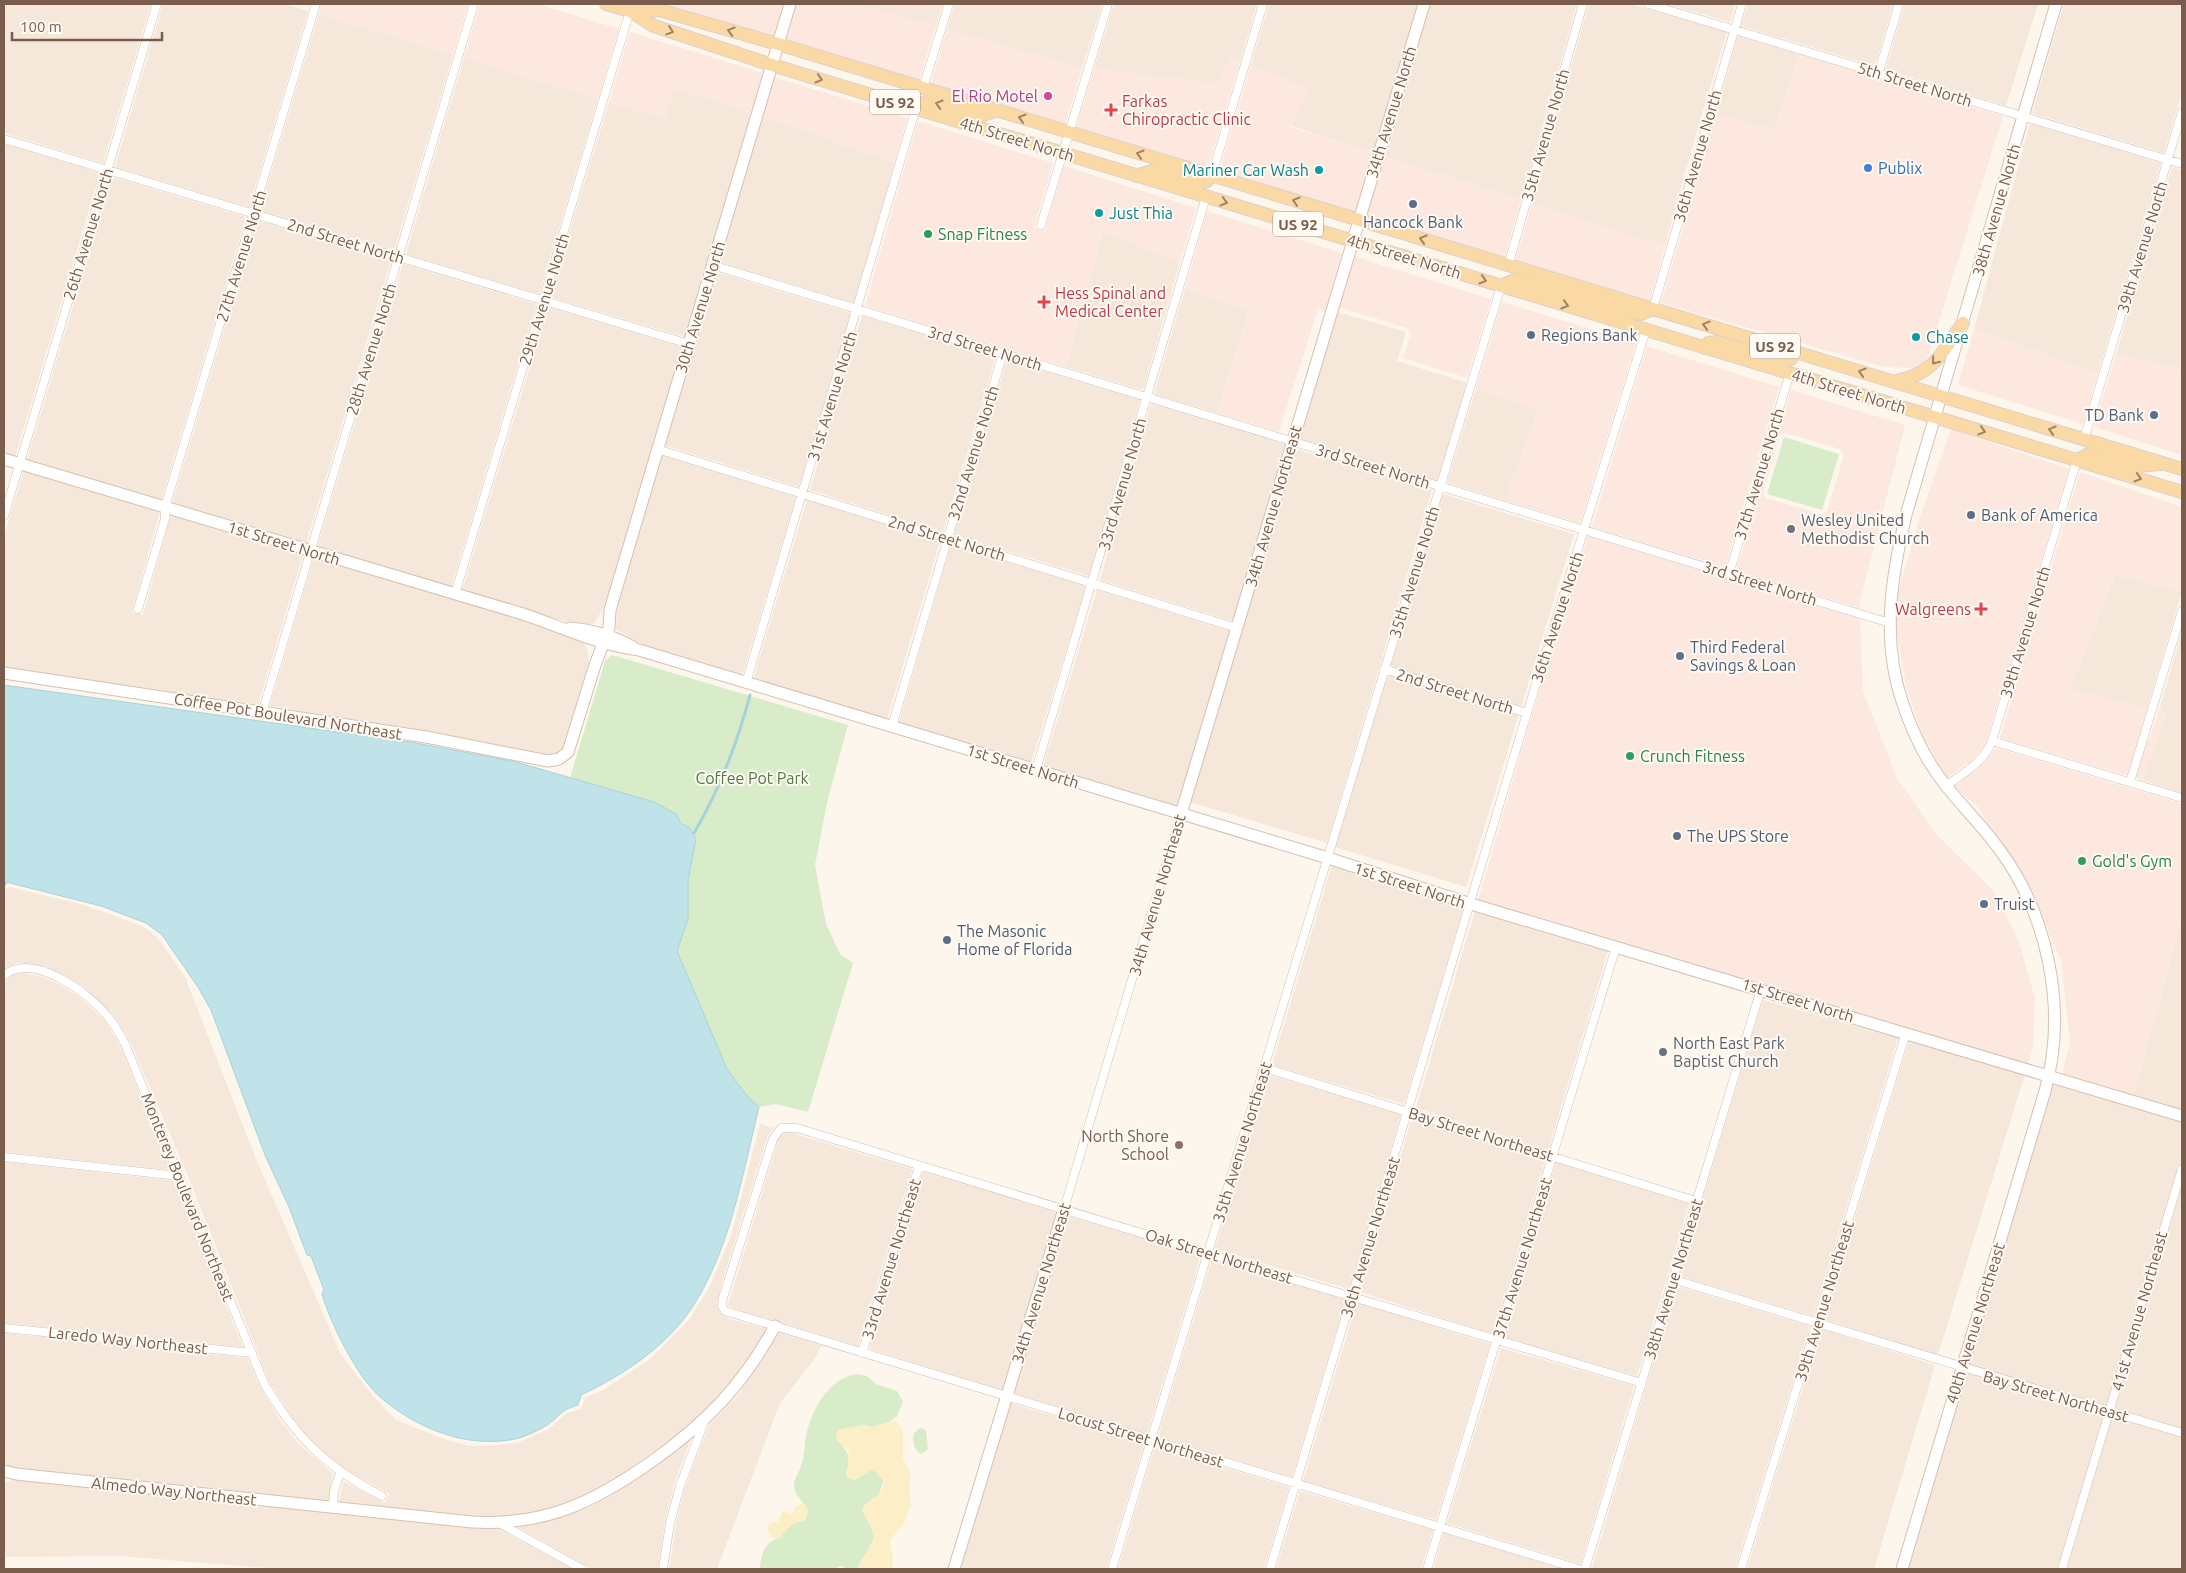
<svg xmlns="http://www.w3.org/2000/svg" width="2186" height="1573" font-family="Ubuntu,sans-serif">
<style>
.residential{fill:#f5e8da}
.commercial{fill:#fde8e0;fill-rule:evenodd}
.green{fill:#d8ecc9}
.sand{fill:#fcefc7}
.water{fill:#bfe3e8;stroke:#a5d3da}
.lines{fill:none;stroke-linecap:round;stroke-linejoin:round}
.stream{stroke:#a5d3da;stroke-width:3}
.street-casing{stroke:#d1beb0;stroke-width:9}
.secondary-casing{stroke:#d6c0b0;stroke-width:13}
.primary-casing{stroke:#dad1cd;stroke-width:14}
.street{stroke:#fff;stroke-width:8}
.secondary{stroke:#fff;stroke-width:11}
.primary{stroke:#fbd9a5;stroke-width:12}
.oneway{stroke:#a18267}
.hotel-dot{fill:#d1479c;stroke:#fffaf3;stroke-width:2}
.health-dot{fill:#e0444e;stroke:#fffaf3;stroke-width:2}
.shop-dot{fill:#3f7fe0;stroke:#fffaf3;stroke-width:2}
.culture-dot{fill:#0f9aa8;stroke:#fffaf3;stroke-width:2}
.service-dot{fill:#5c6f8a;stroke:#fffaf3;stroke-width:2}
.leisure-dot{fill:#2e9e5b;stroke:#fffaf3;stroke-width:2}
.worship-dot{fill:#6b7280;stroke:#fffaf3;stroke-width:2}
.education-dot{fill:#8d6e63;stroke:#fffaf3;stroke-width:2}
.labels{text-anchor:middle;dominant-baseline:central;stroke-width:4;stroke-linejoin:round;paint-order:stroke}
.shield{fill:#fffaf3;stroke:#a28b7f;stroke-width:1}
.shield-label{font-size:15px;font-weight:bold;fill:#7a5c4d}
.street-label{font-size:16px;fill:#7a5c4d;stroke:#fffaf3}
.hotel-label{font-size:16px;fill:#b23c85;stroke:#fffaf3;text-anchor:end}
.health-label{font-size:16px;fill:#be3a42;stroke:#fffaf3;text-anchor:start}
.shop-label{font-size:16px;fill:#366cbe;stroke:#fffaf3;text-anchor:start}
.culture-label{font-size:16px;fill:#0d838f;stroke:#fffaf3;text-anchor:start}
.service-label{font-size:16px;fill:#4e5e75;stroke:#fffaf3;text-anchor:start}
.leisure-label{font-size:16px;fill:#27864d;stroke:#fffaf3;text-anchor:start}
.worship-label{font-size:16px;fill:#5b616d;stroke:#fffaf3;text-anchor:start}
.park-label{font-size:16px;fill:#537a41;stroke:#fffaf3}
.education-label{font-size:16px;fill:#785e54;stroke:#fffaf3;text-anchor:end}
</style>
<rect width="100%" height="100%" fill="#fdf6ec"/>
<path class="residential" d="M6,4h145l-48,159 -99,-30v-122z
M163,4h122l23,7 -59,196 -134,-40z
M854,4h89l-7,22z
M955,4h147l-20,64 -135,-38z
M1114,4h143l-17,57 -9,-4 -14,27 -123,-15z
M1269,4h149l-45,149 -82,-27 17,-37 -57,-24z
M1430,4h147l-56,196 -137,-44z
M1589,4h41l97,28 -65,213 -130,-41z
M1667,4h69l-6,18z
M1748,4h145l-18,62 -134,-40z
M1905,4h133l-32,102 -120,-37z
M2064,4h118v88l-18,61 -132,-40z
M319,14l134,41 -59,195 -134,-40z
M1738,36l265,80 -204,-62 -25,75 -58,-15z
M464,58l134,41 -59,195 -133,-40z
M674,88l77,25 -66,224 -135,-40 59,-195 56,17z
M762,117l133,45 -41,141 -135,-41z
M2030,123l131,40 -63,210 -124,-44z
M4,144l96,29 -85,284 -11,-4z
M2172,167l10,3v199l-66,-15z
M112,177l134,40 -85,284 -134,-41z
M257,220l134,40 -85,284 -134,-40z
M1103,231l77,31 -37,128 -77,-23z
M403,264l133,40 -85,284 -134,-40z
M716,272l135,41 -52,174 -135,-42z
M1185,289l64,21 -32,103 -63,-19z
M548,307l134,40 -76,257 -12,19 -5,2 -22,-3 -105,-31z
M1331,310l75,22 -9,29 74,23 -31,102 -148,-45z
M862,316l134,40 -53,176 -133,-42z
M1007,360l133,40 -51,176 -135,-41z
M1476,389l62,21 -32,88 71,21v3l-130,-39z
M1151,404l134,40 -52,177 -133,-41z
M1296,449l136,41 -105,353 -137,-41z
M661,455l135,42 -54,179 -97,-30 -29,-17 1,-21z
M24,470l136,41 -28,101 11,3 28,-101 132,40 -45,151 -254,-38v-131z
M1443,494l131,40 -108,353 -131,-40z
M807,500l133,41 -53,178 -134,-39z
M951,545l135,41 -55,177 -132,-41z
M314,557l245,74 24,11 4,7 2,12 -26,88 -7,5 -9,2 -120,-24 -157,-26z
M2115,575l67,17 -35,116 -77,-18z
M1097,590l133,41 -53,177 -134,-41z
M2182,631v162l-40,-13 25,-67 -8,-2z
M1332,865l132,42 -60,197 -132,-39z
M10,887l74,18 29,10 31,12 14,11 27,39 71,182 85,196 33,42 22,23 50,20 21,5 17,1 33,-3 32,-14 18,-16 14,-4 4,-11 20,-9 45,-30 38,-38 21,-33 22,-52 29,-112 13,4 -6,10 -45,144 -5,23 3,8 10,6 37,10 -9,16 -30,43 -29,31 -92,66 -23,12 -50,17 -37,4 -158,-15 4,-22 42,22 5,-9 -43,-23 -26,-21 -15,-14 -16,-22 -21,-33 -83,-210 -56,-130 -16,-26 -30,-28 -37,-20 -29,-4 -14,5v-79z
M1475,911l133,40 -60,199 -132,-42z
M2182,919v192l-49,-15z
M21,973l22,4 16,7 19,12 27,25 15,25 51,124 -167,-18v-170l8,-7z
M1763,1000l135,38 -85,278 -134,-40z
M1909,1041l116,33 -87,281 -114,-36z
M1269,1075l132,39 -52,175 -134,-40z
M2049,1076l133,40v453h-280z
M1412,1118l133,42 -52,174 -133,-42z
M788,1132l124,37 -54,177 -123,-37 -7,-4 50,-164 2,-5z
M4,1162l171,19 68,166 -239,-24z
M1556,1163l133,41 -52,172 -133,-38z
M923,1172l134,40 -55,178 -133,-41z
M1068,1216l133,39 -54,179 -134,-41z
M1212,1259l134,40 -54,178 -134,-40z
M1676,1286l134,40 -75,243h-138l-5,-1z
M1357,1302l133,42 -54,176 -133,-39z
M1821,1329l114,36 -61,204h-127z
M4,1333l244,25 11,27 21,35 18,23 35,31 -5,28 -311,-33 -13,-5z
M779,1333l44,13 -4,2 -3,9 -36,46 -63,166h-48l7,-45 9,-36 24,-63 29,-30z
M1501,1348l133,38 -53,178 -134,-41z
M1010,1403l134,41 -38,125h-146z
M691,1439l-17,45 -9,38 -7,47h-66l-74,-42 20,-3 52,-17 24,-13z
M1155,1447l134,40 -25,82h-146z
M16,1480l483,49 73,40h-295l-158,-13 -115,1v-75z
M1300,1491l133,39 -12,39h-145z
M1444,1533l68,20 50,16h-129z"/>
<path class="commercial" d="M322,4h146l-15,51 -134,-41z
M480,4h58l81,25 -21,70 -134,-41z
M662,4h122l-10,33z
M796,4h58l82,22 -17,54 -134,-40z
M947,30l135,38 -17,57 -134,-42z
M630,32l133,41 -12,40 -76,-25 -10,31 -56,-17z
M1799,54l204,62 -77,247 -6,6 -39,-3 -220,-63 55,-189 58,15z
M1231,57l9,4 -32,107 -132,-40 18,-59 123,15z
M1251,65l57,24 -17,38 82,26 -18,60 -136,-41z
M774,77l133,41 -12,44 -133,-45z
M1703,110l-53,190 -135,-38 17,-58 130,41z
M918,121l135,42 -19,65 11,3 19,-65 132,42 -16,54 -77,-31 -37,136 -201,-61z
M1384,156l137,44 -17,59 -138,-43z
M1207,211l135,42 -17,58 -7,-2 -39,123 -62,-19 32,-102 -64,-22z
M1353,256l138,43 -24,79 -64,-20 8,-24 -4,-6 -69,-21z
M1502,302l134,41 -56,180 -3,-1v-3l-71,-21 32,-88 -62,-21z
M1974,329l124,44 -15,51 -125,-39z
M1647,346l132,41 -54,180 -133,-40z
M2116,354l66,15v86l-88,-28z
M1791,390l114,35 -45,176v7l-124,-37zM1785,433l55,16 4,6 -17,56 -6,3 -55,-16 -3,-5 16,-57z
M1951,429l118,40 -82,270 -3,8 -14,15 -23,16 -25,-43 -16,-50 -10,-56v-29l22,-77z
M2080,472l102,35v85l-67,-17 -45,115 77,18 -8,30 10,3 10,-30 8,2 -25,67 -142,-42z
M1588,536l272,83 3,72 34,87 40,57 58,57 24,50 16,57 -2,48 -5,17 -550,-163 54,-186z
M1996,748l186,56v115l-49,177 -71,-21 8,-33 -9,-82 -36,-82 -33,-46 -14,-25 -24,-20 25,-18z"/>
<path class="green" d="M1784,437l55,17 -17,56 -55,-16z
M612,655l236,70 -20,73 -13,67 11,59 14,30 13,9 -45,149 -32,-8 -17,3 -12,-11 -20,-27 -50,-118 11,-32v-39l8,-41 -7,-12 -35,-25 -84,-24 35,-117z
M857,1374l10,2 9,8 21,7 6,11 -6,14 -7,6 -17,5 -10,-2 -24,5 -2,10c12,12 14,17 9,34l9,6 14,-9h6l9,9 -6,16 -16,14 10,19 2,10 -17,30h-9l-7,-3 -7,3h-74c1,-16 4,-27 21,-32l7,-11 20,-13c0,-10 -13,-15 -14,-26 -1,-8 5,-14 7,-21 4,-10 3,-20 5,-30 6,-26 22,-58 51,-62z
M920,1428l6,2 2,19 -6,5c-9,-3 -10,-13 -8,-21z"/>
<path class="sand" d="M896,1421l7,10v28l8,14 -2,14 2,18 -7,19 -14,16 3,20 -1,9h-34l16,-30 -2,-10 -10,-19c4,-13 22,-10 22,-29l-9,-10h-6l-14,9 -8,-2 2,-27 -12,-11 -1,-6 3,-4 24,-5 11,2z
M803,1503l5,7 -2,10 -14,4 -14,15 -7,-2 -4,-9 3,-5 9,-2 3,-10 11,3 2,-7z"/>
<path class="water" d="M4,685l412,58 100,19 138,40 22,12 5,9 8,4 7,12 -8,41v39l-11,32 50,118 20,27 12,11c-16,65 -28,138 -64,196 -26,42 -70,71 -114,92l-3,10c-20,6 -17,11 -31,20 -8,5 -22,12 -32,14 -48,10 -100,-11 -136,-43 -23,-21 -49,-74 -57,-102l2,-4 -13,-34 -4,-1 -18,-48 -24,-52 -54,-145 -13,-23 -36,-52 -16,-12 -45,-17 -95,-24v3h-2z"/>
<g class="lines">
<path class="stream" d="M694,833c26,-44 43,-89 56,-138"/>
<g class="street-casing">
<path id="street" d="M1648,4l534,160
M1879,72l20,-68
M923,88l26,-84
M4,139l685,205
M1212,175l51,-171
M1041,225l67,-221
M712,265l1178,358
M1508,266l75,-262
M1653,309l89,-305
M2084,439l98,-327
M657,449l580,179
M4,516l153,-512
M1729,574l61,-201
M455,594l177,-590
M138,609l27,-90v-12l151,-503
M1384,669l143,44
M746,683l170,-575
M263,710l211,-706
M892,726l111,-373
M1992,741l190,57
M1036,770l170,-573
M2130,782l52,-171
M1946,786c18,-13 38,-24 46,-45l85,-281
M4,975c30,-23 85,18 104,42 7,8 12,18 17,27l139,339c31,54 63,85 118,113
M1265,1068l431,133
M4,1157l175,19
M1064,1209l117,-395
M1672,1279l510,154
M4,1328l248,25
M862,1353l57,-187
M333,1507l1,-16 6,-18
M501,1524l81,45
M663,1569l7,-46 10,-37 24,-64
M1112,1569l389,-1283
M1270,1569l257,-856 119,-383
M1427,1569l189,-622
M1579,1569l-854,-258 -3,-5 1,-8 50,-159 8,-11h16l485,148 360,107
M1585,1569l176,-580
M1741,1569l165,-536
M2062,1569l120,-400"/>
</g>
<g class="secondary-casing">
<path id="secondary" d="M4,459l519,155c39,13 75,31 116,36l689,208 143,46 711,212
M570,628c23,2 43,8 63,19
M4,673l422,64 122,24 11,-2 9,-7 27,-87 14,-37 1,-18 180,-606
M1181,814l243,-810
M4,1471l12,3 456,48c72,4 121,-19 179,-60 55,-39 92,-77 124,-136
M954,1569l110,-360
M1902,1569l143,-478c23,-82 3,-179 -49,-246 -15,-20 -33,-38 -49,-58 -20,-24 -34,-53 -44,-83 -22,-63 -12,-126 3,-189l150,-511"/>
</g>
<g class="primary-casing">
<path id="primary" d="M606,4l24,7 29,-1 119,34 1404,425
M630,11l24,15 118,39 1410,427
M916,108l7,-5 7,-1 51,14 16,-6
M1136,176l19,-6 45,13 7,-2 5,-6
M1501,286l13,-6 111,31 16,3 12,-5
M1705,348l3,-5 9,-1 67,19 7,-2 5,-7
M1896,381c40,-8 45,-28 67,-58
M2077,460l12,-6 48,12 24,-2"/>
</g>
<use href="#street" class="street"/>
<use href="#secondary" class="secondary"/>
<use href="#primary" class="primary"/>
</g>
<defs><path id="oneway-chevron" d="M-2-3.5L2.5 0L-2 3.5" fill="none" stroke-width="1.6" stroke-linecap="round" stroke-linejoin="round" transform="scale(1.25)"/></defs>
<g class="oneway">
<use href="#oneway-chevron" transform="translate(670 31) rotate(19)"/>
<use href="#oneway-chevron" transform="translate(731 31) rotate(-164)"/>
<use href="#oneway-chevron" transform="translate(819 79) rotate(17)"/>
<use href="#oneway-chevron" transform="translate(939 104) rotate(-164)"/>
<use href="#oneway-chevron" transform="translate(1022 118) rotate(-163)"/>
<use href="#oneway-chevron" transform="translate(1140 154) rotate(-163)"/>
<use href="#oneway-chevron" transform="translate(1296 201) rotate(-163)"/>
<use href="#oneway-chevron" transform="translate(1224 202) rotate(16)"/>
<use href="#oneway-chevron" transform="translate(1423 239) rotate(-163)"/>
<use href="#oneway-chevron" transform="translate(1483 280) rotate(17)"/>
<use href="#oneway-chevron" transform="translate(1565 305) rotate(17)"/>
<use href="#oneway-chevron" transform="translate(1706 325) rotate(-163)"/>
<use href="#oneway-chevron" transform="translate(1935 361) rotate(129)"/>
<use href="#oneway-chevron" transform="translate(1862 372) rotate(-163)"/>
<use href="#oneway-chevron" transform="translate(2052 430) rotate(-163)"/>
<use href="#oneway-chevron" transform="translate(1982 431) rotate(17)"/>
<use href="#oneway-chevron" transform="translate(2138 478) rotate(17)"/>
</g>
<circle class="hotel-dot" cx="1048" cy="96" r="5"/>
<g class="health-dot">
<path d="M1108.5 102.5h5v5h5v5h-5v5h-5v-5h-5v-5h5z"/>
<path d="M1041.5 294.5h5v5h5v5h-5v5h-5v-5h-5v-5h5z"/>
<path d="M1978.5 601.5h5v5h5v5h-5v5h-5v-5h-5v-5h5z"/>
</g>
<circle class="shop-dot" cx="1868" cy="168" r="5"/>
<g class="culture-dot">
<circle cx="1319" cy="170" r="5"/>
<circle cx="1099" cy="213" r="5"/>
<circle cx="1916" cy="337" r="5"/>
</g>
<g class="service-dot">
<circle cx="1413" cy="204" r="5"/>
<circle cx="1531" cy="335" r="5"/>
<circle cx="2154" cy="415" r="5"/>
<circle cx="1971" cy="515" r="5"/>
<circle cx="1680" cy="656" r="5"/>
<circle cx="1677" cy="836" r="5"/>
<circle cx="1984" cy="904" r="5"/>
<circle cx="947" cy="940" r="5"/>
</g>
<g class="leisure-dot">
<circle cx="928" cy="234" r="5"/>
<circle cx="1630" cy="756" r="5"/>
<circle cx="2082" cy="861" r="5"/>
</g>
<g class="worship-dot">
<circle cx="1791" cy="529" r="5"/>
<circle cx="1663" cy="1052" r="5"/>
</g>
<circle class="education-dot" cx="1179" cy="1145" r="5"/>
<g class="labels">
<g class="shield">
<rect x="870" y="89.5" width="50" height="25" rx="4"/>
<rect x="1273" y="211.5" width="50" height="25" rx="4"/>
<rect x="1750" y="333.5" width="50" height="25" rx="4"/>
</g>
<g class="shield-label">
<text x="895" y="102">US 92</text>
<text x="1298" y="224">US 92</text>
<text x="1775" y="346">US 92</text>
</g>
<g class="street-label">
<text transform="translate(1915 84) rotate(17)">5th Street North</text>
<text transform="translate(1391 112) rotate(-73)">34th Avenue North</text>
<text transform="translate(1545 135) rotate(-74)">35th Avenue North</text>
<text transform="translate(1017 139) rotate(17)">4th Street North</text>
<text transform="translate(1697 156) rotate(-74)">36th Avenue North</text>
<text transform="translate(1996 210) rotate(-74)">38th Avenue North</text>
<text transform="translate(88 234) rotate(-73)">26th Avenue North</text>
<text transform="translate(346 241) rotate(17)">2nd Street North</text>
<text transform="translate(2142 247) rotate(-73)">39th Avenue North</text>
<text transform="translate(241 256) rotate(-73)">27th Avenue North</text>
<text transform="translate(1404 256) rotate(17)">4th Street North</text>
<text transform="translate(544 299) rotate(-73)">29th Avenue North</text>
<text transform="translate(700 307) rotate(-73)">30th Avenue North</text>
<text transform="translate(985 348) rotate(17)">3rd Street North</text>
<text transform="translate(371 349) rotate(-73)">28th Avenue North</text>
<text transform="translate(1849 391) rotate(17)">4th Street North</text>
<text transform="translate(832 396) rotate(-73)">31st Avenue North</text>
<text transform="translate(973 453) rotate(-73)">32nd Avenue North</text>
<text transform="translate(1373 466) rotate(17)">3rd Street North</text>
<text transform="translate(1759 474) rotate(-73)">37th Avenue North</text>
<text transform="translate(1122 484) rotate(-74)">33rd Avenue North</text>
<text transform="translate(1273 506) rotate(-74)">34th Avenue Northeast</text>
<text transform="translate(947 538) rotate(17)">2nd Street North</text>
<text transform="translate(284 543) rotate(17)">1st Street North</text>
<text transform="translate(1414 572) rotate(-73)">35th Avenue North</text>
<text transform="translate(1760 583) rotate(17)">3rd Street North</text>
<text transform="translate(1557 617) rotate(-72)">36th Avenue North</text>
<text transform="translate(2025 632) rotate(-73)">39th Avenue North</text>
<text transform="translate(1455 691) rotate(17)">2nd Street North</text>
<text transform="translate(288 716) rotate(9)">Coffee Pot Boulevard Northeast</text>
<text transform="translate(1023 766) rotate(17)">1st Street North</text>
<text transform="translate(1410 885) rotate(18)">1st Street North</text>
<text transform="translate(1157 895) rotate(-74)">34th Avenue Northeast</text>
<text transform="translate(1798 1000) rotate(17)">1st Street North</text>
<text transform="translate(1481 1134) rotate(17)">Bay Street Northeast</text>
<text transform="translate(1242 1142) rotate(-73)">35th Avenue Northeast</text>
<text transform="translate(188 1197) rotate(68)">Monterey Boulevard Northeast</text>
<text transform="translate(1370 1237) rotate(-73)">36th Avenue Northeast</text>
<text transform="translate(1219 1256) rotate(17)">Oak Street Northeast</text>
<text transform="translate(1522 1258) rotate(-73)">37th Avenue Northeast</text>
<text transform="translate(891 1259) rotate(-73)">33rd Avenue Northeast</text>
<text transform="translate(1673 1279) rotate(-73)">38th Avenue Northeast</text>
<text transform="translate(1041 1283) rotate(-73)">34th Avenue Northeast</text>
<text transform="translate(1824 1301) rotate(-73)">39th Avenue Northeast</text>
<text transform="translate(2139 1311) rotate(-74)">41st Avenue Northeast</text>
<text transform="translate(1975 1323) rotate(-73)">40th Avenue Northeast</text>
<text transform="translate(128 1340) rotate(6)">Laredo Way Northeast</text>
<text transform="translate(2056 1396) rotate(16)">Bay Street Northeast</text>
<text transform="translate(1141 1437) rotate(17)">Locust Street Northeast</text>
<text transform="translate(174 1491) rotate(6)">Almedo Way Northeast</text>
</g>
<g class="hotel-label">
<text x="1038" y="96">El Rio Motel</text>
</g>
<g class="health-label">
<text x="1122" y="101">Farkas<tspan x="1122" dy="18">Chiropractic Clinic</tspan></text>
<text x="1055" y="293">Hess Spinal and<tspan x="1055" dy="18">Medical Center</tspan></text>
<text x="1971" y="609" text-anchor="end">Walgreens</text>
</g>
<g class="shop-label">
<text x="1878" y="168">Publix</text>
</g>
<g class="culture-label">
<text x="1309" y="170" text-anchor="end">Mariner Car Wash</text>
<text x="1109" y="213">Just Thia</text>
<text x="1926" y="337">Chase</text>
</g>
<g class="service-label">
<text x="1413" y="222" text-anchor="middle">Hancock Bank</text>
<text x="1541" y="335">Regions Bank</text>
<text x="2144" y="415" text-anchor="end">TD Bank</text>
<text x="1981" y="515">Bank of America</text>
<text x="1690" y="647">Third Federal<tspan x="1690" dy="18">Savings &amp; Loan</tspan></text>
<text x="1687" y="836">The UPS Store</text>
<text x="1994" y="904">Truist</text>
<text x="957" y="931">The Masonic<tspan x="957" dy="18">Home of Florida</tspan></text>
</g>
<g class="leisure-label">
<text x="938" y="234">Snap Fitness</text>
<text x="1640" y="756">Crunch Fitness</text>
<text x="2092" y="861">Gold's Gym</text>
</g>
<g class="worship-label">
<text x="1801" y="520">Wesley United<tspan x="1801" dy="18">Methodist Church</tspan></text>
<text x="1673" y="1043">North East Park<tspan x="1673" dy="18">Baptist Church</tspan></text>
</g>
<g class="park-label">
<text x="752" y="778">Coffee Pot Park</text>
</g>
<g class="education-label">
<text x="1169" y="1136">North Shore<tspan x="1169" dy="18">School</tspan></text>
</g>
</g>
<rect width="2186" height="1573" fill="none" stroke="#7a5c4d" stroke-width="10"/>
<path d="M12 32v8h150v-8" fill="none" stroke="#7a5c4d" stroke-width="2.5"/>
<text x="20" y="32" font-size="15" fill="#7a5c4d" stroke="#fffaf3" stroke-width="4" paint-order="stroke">100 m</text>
</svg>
